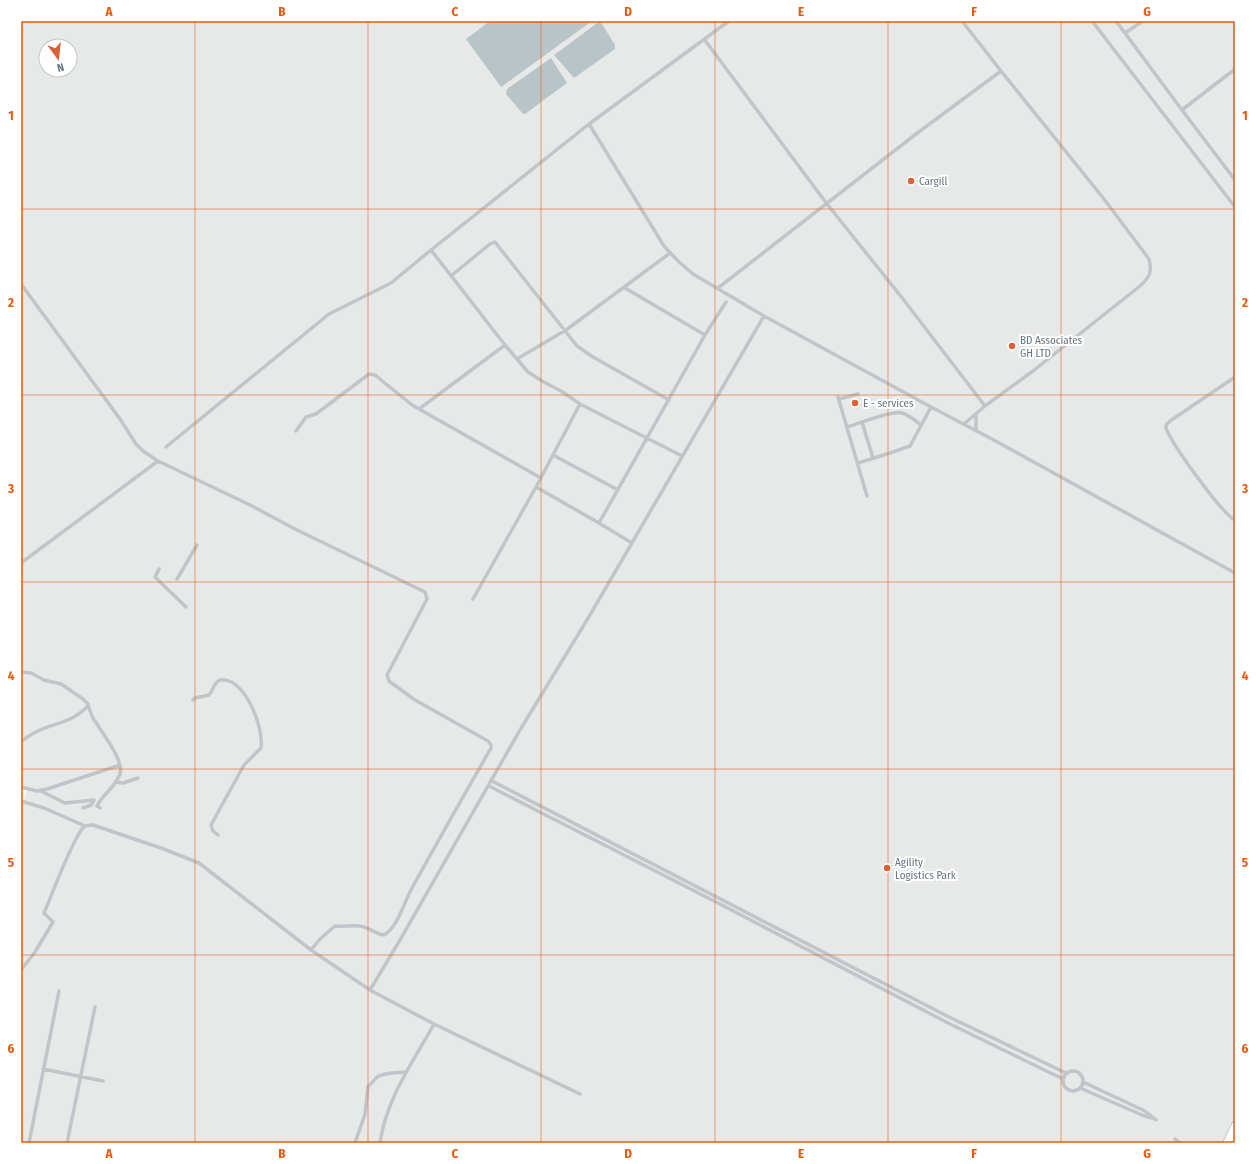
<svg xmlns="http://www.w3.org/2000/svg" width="1256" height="1164" font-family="'Fira Sans Condensed',sans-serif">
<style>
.built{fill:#e7e8e8;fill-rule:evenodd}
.water{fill:#b9c4c8}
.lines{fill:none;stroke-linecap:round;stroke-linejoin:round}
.trunk-casing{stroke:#b4b8bc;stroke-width:7}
.minor{stroke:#c0c5c9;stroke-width:3.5}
.trunk{stroke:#fff;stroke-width:5.5}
.grid{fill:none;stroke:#e8590c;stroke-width:1;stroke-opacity:0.55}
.poi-dot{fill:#da6137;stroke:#fff;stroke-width:1.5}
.labels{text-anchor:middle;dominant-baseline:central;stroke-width:4;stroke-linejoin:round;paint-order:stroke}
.poi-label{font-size:11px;fill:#667481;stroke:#fff;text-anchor:start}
.neatline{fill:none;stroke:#e8590c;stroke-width:1.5}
.grid-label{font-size:13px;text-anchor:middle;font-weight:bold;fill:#e8590c}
</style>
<rect width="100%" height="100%" fill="#f9f9f7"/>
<path class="built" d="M21,21h1214v1097l-12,25h-1202v-340h2l4,-13 -6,-2zM46,46h24v24h-24z"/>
<path class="water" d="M490,21h102l-91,66 -35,-48z
M600,21l15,24v4l-41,29 -20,-23z
M551,58l16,25 -42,31h-2l-17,-20 1,-5z"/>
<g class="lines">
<g class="trunk-casing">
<path id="trunk" d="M1226,1143l9,-19
M1231,1143l4,-9"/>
</g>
<path class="minor" d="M729,21l-140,103 75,122 15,16 14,12 71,42 167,91 61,32 243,134
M962,21l39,50 103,128 45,60c3,13 1,18 -9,27l-107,85 -48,35 -21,18
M1092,21l143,186
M1116,21l66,89 53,-41
M1125,33l18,-12
M704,39l123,165 76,95 82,107
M1182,110l53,70
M431,250l74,95 23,27 14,9 19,10 19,13 102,52
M452,275l38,-31 5,-2 82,104 16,11 76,43
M21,284l99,135 16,25 7,7 15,10 92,44 45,24 130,63 2,7 -40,76 2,6 26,19 73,41 3,4v3c-27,47 -53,93 -79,140 -8,14 -14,39 -28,47 -8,-1 -13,-6 -20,-8 -9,-3 -20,0 -29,-1l-15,13 -9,11
M625,288l80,47
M718,288l198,-154 85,-63
M517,359l49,-29 104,-77
M1235,377l-65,44 -4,4v3c5,15 56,86 69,92
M838,397l29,99
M839,399l19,-5
M419,409l86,-64
M862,422l11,36
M847,427c11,-3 46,-17 55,-14 7,2 14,8 19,12
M296,431l10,-14 10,-3 53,-40 6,1 37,30 129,73
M976,431v-16
M166,447l163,-133 62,-31 40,-33 158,-126
M553,455l65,35
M858,463l32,-10 20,-7 21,-39
M536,487l63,36 33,20
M599,523l106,-188 21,-33
M21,563l137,-102
M159,569l-4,8 31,30
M177,579l20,-34
M473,599l63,-112 44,-83
M21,672l10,1 13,7 17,4 22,15 5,5v2c-17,17 -27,15 -48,24 -7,3 -13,7 -19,12
M193,700l2,-2 14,-3c4,-4 5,-13 11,-15 3,-1 6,0 9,1 20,8 34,47 32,67l-17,17 -33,60 2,6 5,4
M88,706c2,4 3,8 5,12 7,12 32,43 27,56 -6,15 -15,18 -22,30l-1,2 3,2
M492,781l459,237 115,55
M116,782l7,1 15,-5
M489,786l229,117 230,120 115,56
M21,787l16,4 10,-2 73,-24
M41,791l24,12 29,-3 -3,5 -8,3
M21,801l23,7 41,18
M21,970l14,-18 18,-30 -9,-9c6,-14 31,-80 40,-86 2,-2 6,-2 9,-2l68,23 38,15 112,87 59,40 64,34 146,70
M370,990l30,-50 120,-210 70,-115 174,-299
M43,1069l60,12
M1063 1081a10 10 0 1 1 20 0a10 10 0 1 1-20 0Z
M1083,1082l62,29 11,9
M1080,1088l62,27 13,4
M1175,1139l5,4
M29,1143l30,-152
M67,1143l28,-136
M355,1143l10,-29 3,-28c4,-2 6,-6 9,-9 8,-5 21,-4 29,-5
M380,1143c6,-44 33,-81 54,-119"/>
<use href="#trunk" class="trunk"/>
</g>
<path class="grid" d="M195,21v1122M368,21v1122M541,21v1122M715,21v1122M888,21v1122M1061,21v1122M21,209h1214M21,395h1214M21,582h1214M21,769h1214M21,955h1214"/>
<g class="poi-dot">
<circle cx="911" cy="181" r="4"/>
<circle cx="1012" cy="346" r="4"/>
<circle cx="855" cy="403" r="4"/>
<circle cx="887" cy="868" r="4"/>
</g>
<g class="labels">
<g class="poi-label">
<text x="919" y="181">Cargill</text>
<text x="1020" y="340">BD Associates<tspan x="1020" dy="13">GH LTD</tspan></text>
<text x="863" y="403">E - services</text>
<text x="895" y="862">Agility<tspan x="895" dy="13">Logistics Park</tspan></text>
</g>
</g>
<rect width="1256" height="1164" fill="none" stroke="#ffffff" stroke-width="44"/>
<g transform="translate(58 58) rotate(165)"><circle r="19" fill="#ffffff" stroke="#c2c7cd"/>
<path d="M0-3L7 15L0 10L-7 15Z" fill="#da6137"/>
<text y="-6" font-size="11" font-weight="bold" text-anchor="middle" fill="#667481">N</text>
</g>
<rect x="22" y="22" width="1212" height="1120" class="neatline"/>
<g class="grid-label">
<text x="109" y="16">A</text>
<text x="282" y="16">B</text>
<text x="455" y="16">C</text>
<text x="628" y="16">D</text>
<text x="801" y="16">E</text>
<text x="974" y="16">F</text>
<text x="1147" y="16">G</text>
<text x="11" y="120">1</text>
<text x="1245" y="120">1</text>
<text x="11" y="307">2</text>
<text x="1245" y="307">2</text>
<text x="11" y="493">3</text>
<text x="1245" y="493">3</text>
<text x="11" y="680">4</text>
<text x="1245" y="680">4</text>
<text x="11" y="867">5</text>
<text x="1245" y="867">5</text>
<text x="11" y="1053">6</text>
<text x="1245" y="1053">6</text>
<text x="109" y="1158">A</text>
<text x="282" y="1158">B</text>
<text x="455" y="1158">C</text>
<text x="628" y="1158">D</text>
<text x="801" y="1158">E</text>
<text x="974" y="1158">F</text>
<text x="1147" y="1158">G</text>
</g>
</svg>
